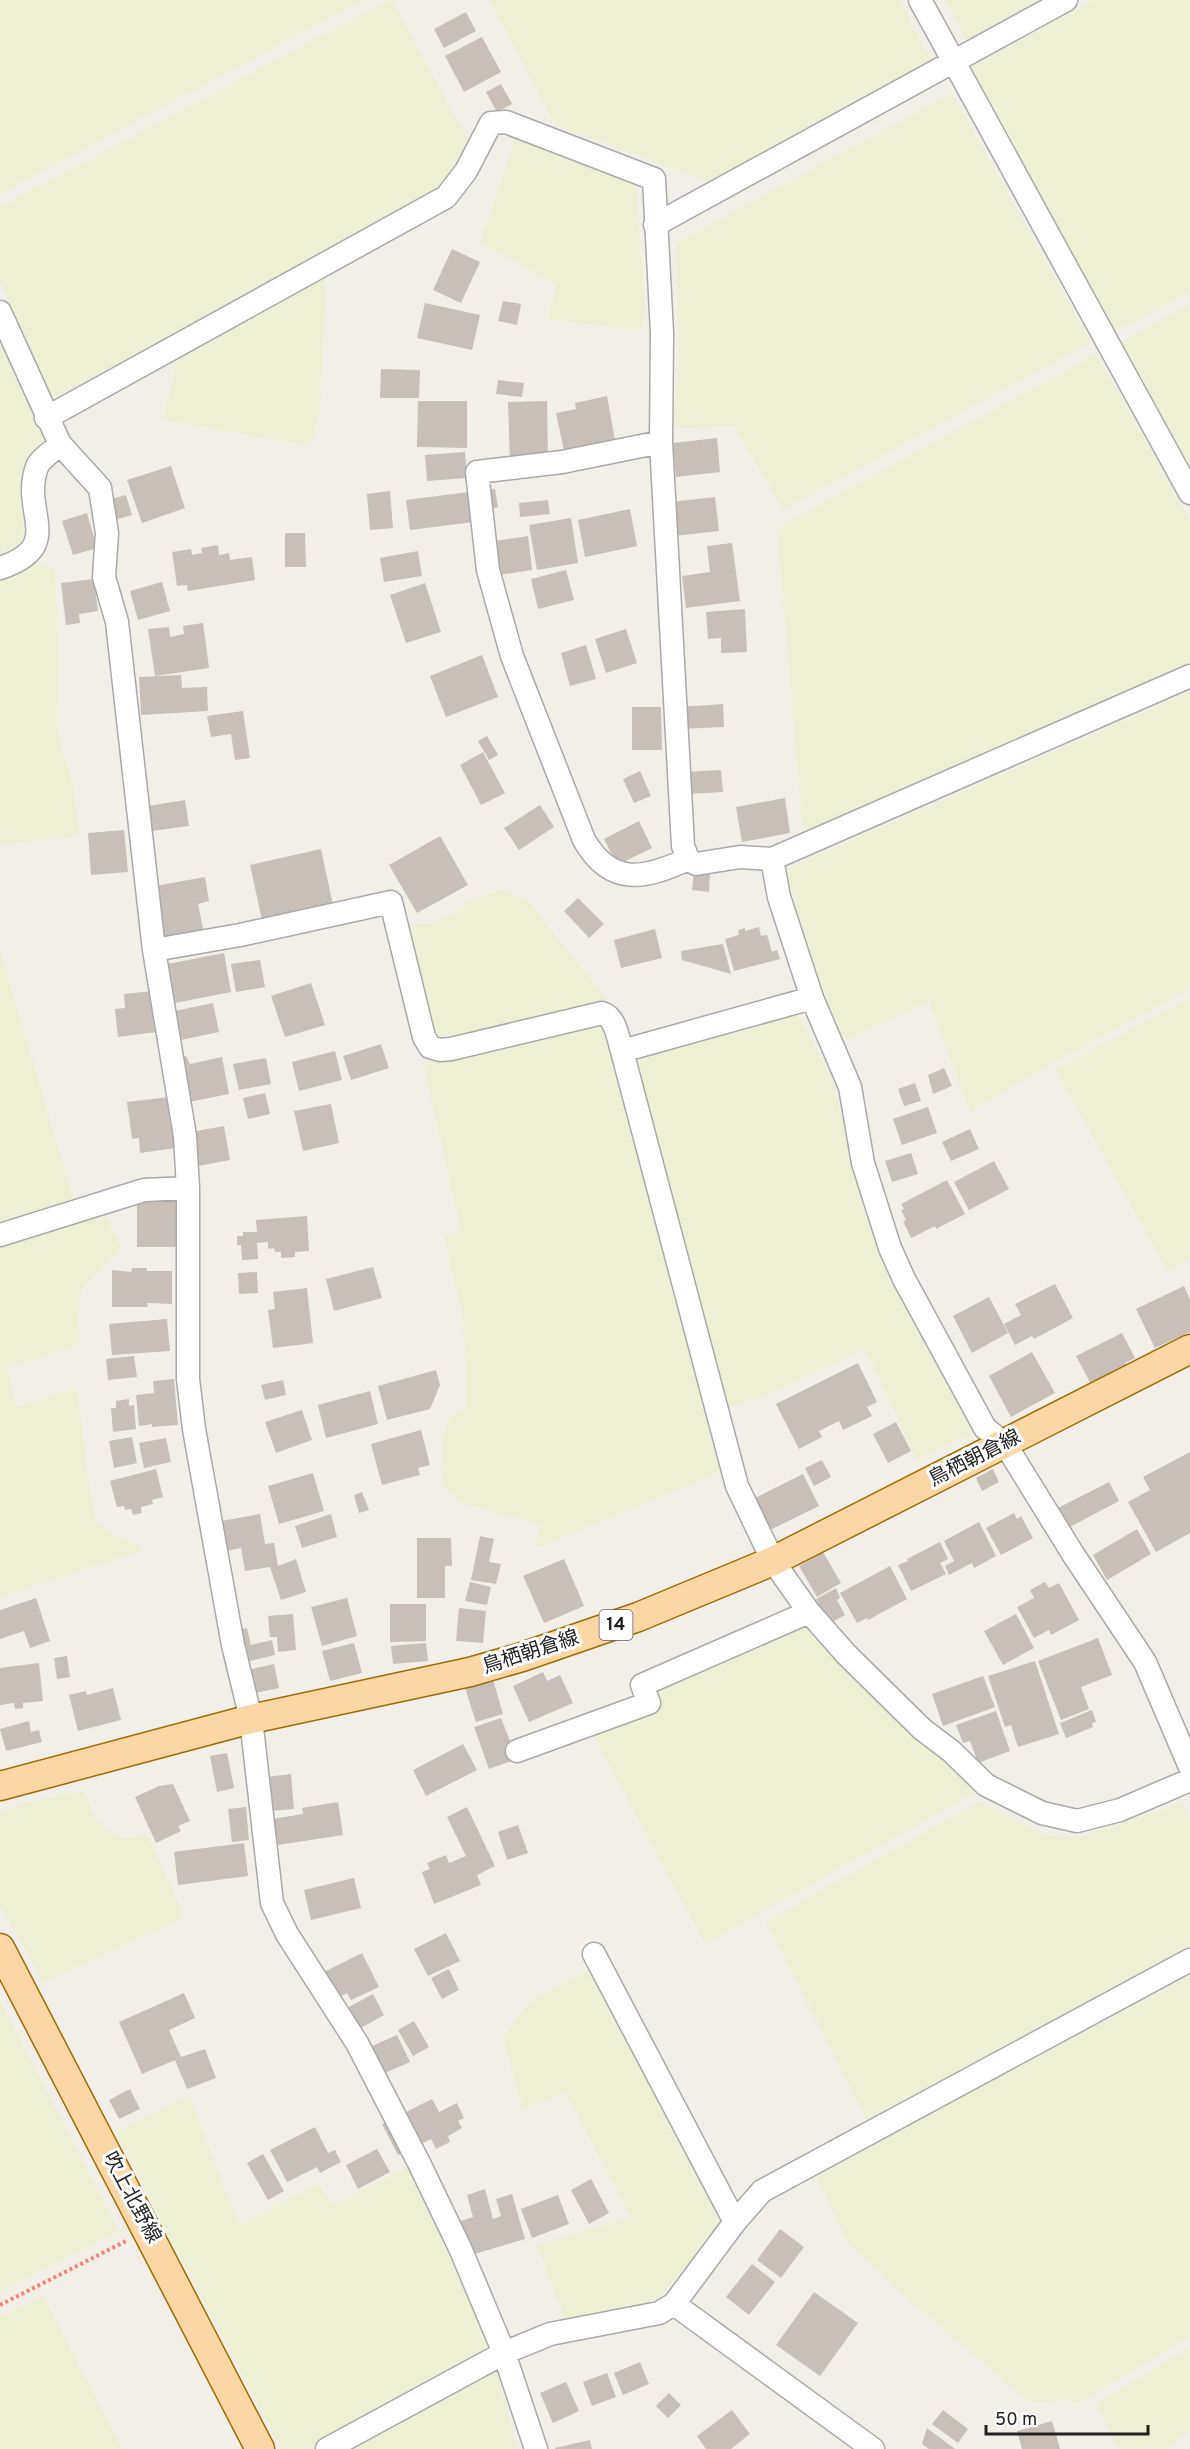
<svg xmlns="http://www.w3.org/2000/svg" width="1190" height="2449" font-family="Overpass,'Noto Sans JP',sans-serif">
<style>
.farmland{fill:#eef0d5}
.building{fill:#c7bfb8}
.lines{fill:none;stroke-linecap:round;stroke-linejoin:round}
.minor-casing{stroke:#a9a9a9;stroke-width:25}
.major-casing{stroke:#a06b00;stroke-width:31}
.path{stroke:#fa8072;stroke-width:4;stroke-dasharray:3 3;stroke-linecap:butt}
.minor{stroke:#fff;stroke-width:22}
.major{stroke:#fcd6a4;stroke-width:28}
.labels{text-anchor:middle;dominant-baseline:central;stroke-width:6;stroke-linejoin:round;paint-order:stroke}
.shield{fill:#fff;stroke:#646464;stroke-width:1.5}
.shield-label{font-size:18px;font-weight:bold;fill:#222}
.street-label{font-size:20px;fill:#222;stroke:#fff}
</style>
<rect width="100%" height="100%" fill="#f2efe9"/>
<path class="farmland" d="M0,0h363l-363,194z
M389,0h3l76,140 -11,31 -14,20 -391,207 -52,-117v-74z
M490,0h409l33,62 -223,120 -154,-57z
M945,0h99l-77,42z
M1093,0h97v292l-77,41 -143,-265z
M952,93l139,249 -308,168 -49,-84 -62,3 7,-62 -3,-124z
M518,133l118,51 9,122 -3,24 -94,-10 8,-35 -76,-43z
M326,277l-6,137 -11,32 -146,-26 16,-66z
M1190,305v163l-71,-125z
M0,343l42,92 -2,10 -19,31 3,65 -24,20z
M1096,354l94,166v144l-387,170 -26,-306z
M37,565l18,4 4,97 -2,59 4,22 10,30 9,54 -8,6 -72,8v-268z
M1190,692v297l-139,75 -81,48 -41,-111 -85,40 -33,-81 -25,-91z
M502,890l24,9 79,97 4,9 -164,38 -10,-3 -31,-117 25,1 26,-11 18,-15z
M0,950l74,251 -74,23z
M1190,998v261l-23,11 -112,-201z
M795,1010l37,68 34,139 14,33 97,180 -60,30 -52,-111 -98,46 -45,14 -88,-355z
M596,1021l10,4 116,446 -183,77 -4,-4 6,-19 -80,-22 -16,-14 -4,-19 3,-35 5,-18 17,-8v-45l-4,-50 -18,-78 17,-5 -38,-169 24,-3z
M103,1208l18,40 -40,41 -3,24 1,32 -72,23 10,38 60,-18 12,95 7,38 18,14 27,11 1,5 -142,46v-355z
M810,1624l156,154 10,14 -271,152 -113,-211 69,-25 -7,-18z
M80,1791l6,4 8,21 14,15 13,7 23,-2 5,3 34,73 -4,8 -135,62 -44,-76v-90l5,-5 19,-8z
M980,1801l64,34 34,3 103,-35 9,17v126l-323,174 -101,-198z
M592,1968l131,258 -67,75 -91,20 -28,-76 94,-28 -66,-125 -42,18 -20,-73 28,-36z
M1190,1976v360l-112,68 -15,-4 -20,3 -14,-1 -121,-103 -58,-53 -35,-72z
M0,2001l119,230 -119,61z
M189,2095l50,130 80,-42 13,23 76,-39 85,183 -186,99h-26l-166,-316z
M43,2295l79,154h-122v-132z
M1190,2348v82l-22,19h-49l-23,-45z
M497,2371l20,78h-174l147,-77z"/>
<path class="building" d="M466,12l10,19 -32,17 -10,-19z
M482,37l19,35 -37,20 -19,-36z
M501,84l11,20 -15,8 -11,-20z
M452,249l28,13 -19,41 -28,-13z
M503,301l18,3 -4,21 -19,-4z
M425,303l55,12 -8,35 -55,-12z
M381,369l39,1 -1,28h-39z
M498,380l26,3 -2,14 -26,-3z
M607,396l8,44 -51,11 -8,-38 20,-4 -1,-6z
M418,401h49v47l-50,-1z
M547,401l1,60 -38,1 -2,-60z
M717,438l3,34 -44,5 -3,-34z
M465,452l2,26 -40,3 -2,-26z
M171,466l14,42 -43,15 -15,-43z
M495,489l3,18 -12,3 -4,-19z
M390,491l3,37 -23,2 -3,-36z
M469,492l4,30 -63,8 -4,-30z
M126,495l6,20 -18,5 -7,-20z
M715,497l4,34 -45,5 -3,-34z
M548,500l2,14 -30,3 -1,-14z
M630,509l7,37 -52,11 -7,-37z
M87,513l10,35 -24,7 -11,-34z
M571,518l7,45 -41,7 -8,-45z
M285,533h20l1,34h-21z
M528,536l4,34 -33,5 -5,-34z
M732,543l8,58 -54,7 -4,-32 28,-4 -3,-26z
M218,545l1,10 10,-2 1,7 22,-3 3,23 -67,11 -1,-6 -10,1 -5,-34 19,-3 1,6 10,-2 -1,-5z
M418,551l4,25 -38,6 -4,-24z
M566,570l8,30 -36,9 -7,-30z
M94,579l4,32 -19,3 1,9 -14,2 -5,-42z
M162,582l8,29 -32,9 -8,-29z
M425,583l16,49 -35,11 -16,-48z
M745,609l2,43 -26,1v-15l-13,1 -2,-27z
M203,623l6,45 -54,8 -7,-47 21,-2 1,10 14,-3 -1,-8z
M626,629l11,34 -31,10 -11,-34z
M586,645l10,34 -26,7 -9,-33z
M482,655l16,42 -52,20 -16,-41z
M181,675l1,13 25,-1 1,24 -67,4 -2,-38z
M723,704l1,23 -43,2 -2,-22z
M632,707h29l1,43h-30z
M243,711l7,47 -15,2 -4,-26 -20,3 -4,-21z
M487,736l11,19 -9,5 -11,-19z
M483,752l22,41 -24,12 -21,-40z
M721,770l2,22 -36,2 -1,-22z
M640,771l11,25 -17,7 -11,-24z
M785,798l5,35 -48,9 -6,-35z
M185,800l4,26 -37,5 -4,-25z
M540,805l14,22 -35,23 -15,-22z
M639,821l13,27 -35,17 -13,-26z
M124,830l4,42 -37,3 -3,-42z
M440,836l28,49 -51,28 -28,-48z
M321,849l12,56 -71,15 -12,-55z
M694,871l16,1 -1,20 -17,-2z
M205,877l4,24 -11,3 6,30 -39,7 -10,-55z
M578,898l26,26 -15,14 -25,-27z
M759,927l2,9 6,-1 5,17 5,-2 3,9 -46,12 -9,-32 14,-4 -1,-5 7,-2v3z
M655,929l7,29 -41,10 -7,-28z
M723,944l8,30 -49,-14 -1,-9z
M224,953l7,39 -61,12 -7,-39z
M260,960l5,27 -29,5 -5,-28z
M311,983l14,42 -40,12 -14,-41z
M153,991l4,41 -39,5 -3,-28 10,-1 -1,-14z
M213,1003l6,29 -43,9 -6,-29z
M381,1044l8,24 -38,12 -8,-24z
M335,1051l7,29 -43,11 -7,-29z
M186,1056l4,8 32,-7 7,37 -45,9 -9,-45z
M266,1058l5,26 -32,6 -6,-26z
M944,1068l8,18 -19,8 -5,-19z
M915,1083l6,18 -17,5 -6,-17z
M265,1093l5,21 -22,5 -5,-21z
M169,1097l6,51 -35,5 -1,-15 -7,1 -5,-37z
M331,1104l8,39 -36,8 -9,-40z
M928,1107l9,26 -35,12 -9,-26z
M224,1126l6,34 -32,6 -7,-34z
M970,1129l9,20 -28,12 -9,-19z
M911,1153l7,21 -26,8 -7,-21z
M994,1161l15,28 -40,21 -15,-28z
M947,1180l18,34 -29,15 -1,-3 -24,12 -8,-17 3,-1 -5,-10 3,-1 -3,-5z
M137,1200h43v47h-43z
M307,1216l2,35 -14,1v5l-14,1v-6h-6l-1,-4 -6,1v-7l-11,1 1,16 -16,1 -1,-15h-4v-9h6v-4h14l-1,-12z
M373,1267l9,31 -48,13 -8,-32z
M132,1268h15v3h25v33l-25,-1 1,4h-36v-37l19,2z
M257,1272l1,21 -19,1 -1,-21z
M1055,1284l18,34 -39,21 -2,-3 -17,9 -11,-21 17,-9 -6,-11z
M1184,1286l6,14v32l-35,16 -19,-39z
M307,1288l6,55 -40,5 -5,-38 7,-1 -2,-17z
M989,1297l19,36 -36,20 -19,-37z
M167,1319l3,32 -58,4 -3,-31z
M1122,1333l13,25 -10,5 2,3 -36,18 -15,-28z
M1032,1352l23,41 -44,24 -22,-41z
M134,1356l3,21 -29,3 -2,-21z
M858,1363l19,39 -10,5 5,9 -29,14 -4,-9 -20,10 3,6 -23,12 -23,-45z
M436,1370l4,15 -10,24 -43,11 -9,-34z
M174,1379l4,46 -26,2v-3l-13,2 -3,-31 18,-2 -1,-12z
M283,1380l3,15 -21,5 -4,-15z
M370,1391l8,33 -52,14 -8,-33z
M129,1399v7l5,-1 2,24 -23,3 -2,-24h5v-7z
M302,1410l10,30 -36,13 -11,-31z
M896,1422l15,29 -23,12 -15,-29z
M421,1430l9,35 -12,3 2,7 -38,10 -11,-41z
M132,1437l5,26 -23,5 -5,-27z
M166,1438l5,24 -27,6 -5,-25z
M1190,1452v81l-34,19 -28,-50 22,-12 -7,-13z
M822,1460l9,17 -17,9 -9,-18z
M156,1469l7,28 -11,3 1,4 -12,3 1,6 -9,2 -2,-6 -6,1 -1,-4 -7,1 -7,-26z
M993,1469l6,13 -17,9 -6,-13z
M313,1473l11,38 -45,13 -11,-38z
M803,1474l16,32 -53,26 -15,-32z
M1109,1482l10,19 -51,27 -10,-20z
M362,1492l7,18 -10,3 -5,-18z
M1014,1513l3,6 4,-3 12,22 -32,17 -15,-27z
M260,1514l5,30 9,-1 4,23 18,-7 10,33 -25,8 -11,-33 -25,4 -4,-23 -20,4 -5,-30z
M331,1514l6,23 -35,11 -7,-22z
M979,1522l17,34 -22,12 -2,-5 -23,12 -4,-9 9,-5 -10,-20z
M1137,1529l14,25 -44,26 -14,-25z
M480,1536l14,3 -5,23 12,2 -5,20 -25,-4z
M417,1538h34l1,28h-7v32h-28z
M940,1542l8,17 -8,4 6,11 -35,17 -13,-26 10,-4 -1,-2z
M823,1552l18,31 -24,14 -18,-31z
M564,1559l20,47 -40,17 -21,-47z
M890,1566l17,33 -39,21 -1,-2 -10,5 -17,-30z
M470,1582l21,5 -4,18 -22,-4z
M1045,1582l4,6 10,-5 20,37 -28,15 -2,-5 -15,8 -17,-31 17,-9 -4,-8z
M836,1588l4,10 -3,2 8,15 -15,8 -14,-24z
M36,1598l14,43 -20,7 -6,-17 -24,8v-29z
M347,1598l10,38 -35,10 -11,-39z
M390,1604h36v37l-36,1z
M459,1608l27,3 -3,32 -27,-2z
M293,1614l3,36 -18,2 -1,-15h-7l-2,-21z
M1016,1614l18,34 -31,17 -19,-34z
M247,1628l4,17 21,-5 3,15 -29,7 -7,-32z
M1098,1638l14,37 -31,12 8,22 -28,11 -23,-59z
M354,1643l8,30 -32,8 -8,-30z
M426,1643l2,18 -35,3 -2,-18z
M67,1656l3,21 -13,2 -3,-21z
M1035,1661l24,73 -41,13 -7,-22 -6,2 -17,-51z
M39,1663l4,38 -20,2v5l-8,1 -1,-6 -14,2v-37z
M274,1664l5,24 -24,5 -7,-23z
M543,1672l4,9 13,-6 13,28 -44,19 -16,-36z
M983,1676l12,31 -52,19 -11,-32z
M493,1680l10,34 -27,8 -11,-34z
M113,1688l8,32 -43,11 -9,-36 17,-4 1,4z
M1092,1710l4,12 -4,1 1,4 -27,11 -6,-15z
M996,1711l14,40 -32,12 -8,-22 -7,2 -7,-18z
M501,1718l16,41 -28,10 -15,-42z
M29,1721l2,11 8,-2 3,12 -36,9 -6,-22z
M463,1744l14,26 -51,26 -13,-26z
M227,1753l7,35 -17,4 -7,-36z
M291,1774l3,35 -24,2 -4,-34z
M173,1784l17,37 -12,5 3,5 -25,12 -21,-46 24,-11z
M338,1802l5,33 -65,10 -5,-26 30,-5 -1,-6z
M246,1807l3,33 -17,2 -4,-33z
M467,1807l28,59 -18,9 4,10 -47,19 -12,-32 8,-3 -3,-6 19,-8 3,8 17,-7 -19,-39z
M518,1825l10,28 -21,7 -9,-28z
M244,1843l4,33 -70,9 -4,-33z
M354,1878l7,30 -50,12 -7,-30z
M446,1933l14,28 -32,15 -14,-27z
M362,1953l17,34 -28,13 -4,-7 -12,6 -13,-26z
M449,1969l10,21 -17,9 -11,-21z
M184,1993l11,25 -26,12 12,27 24,-8 11,29 -29,11 -12,-29 -33,14 -23,-52z
M373,1994l11,21 -25,14 -12,-21z
M414,2021l15,26 -16,9 -15,-26z
M397,2035l13,27 -25,11 -13,-27z
M130,2089l10,20 -21,10 -10,-19z
M432,2099l7,13 18,-9 7,15 -6,3 4,7 -14,8 2,6 -14,7 -5,-10 -33,16 -16,-31z
M315,2127l13,26 7,-3 6,12 -21,11 -3,-6 -30,15 -17,-32z
M377,2149l13,23 -32,17 -12,-24z
M263,2154l21,37 -16,9 -21,-37z
M591,2179l18,34 -20,11 -18,-34z
M485,2189l8,30 8,-3 -5,-17 16,-5 13,45 -54,16 -10,-34 12,-4 -6,-22z
M558,2195l11,29 -37,14 -11,-29z
M780,2229l24,18 -23,31 -24,-18z
M752,2264l23,18 -26,33 -23,-18z
M814,2292l44,31 -38,53 -44,-31z
M640,2362l9,22 -26,11 -9,-22z
M607,2373l9,24 -24,9 -9,-24z
M566,2382l13,29 -26,12 -13,-30z
M669,2393l12,12 -13,13 -12,-12z
M732,2410l18,24 -19,15h-25l-9,-13z
M943,2410l25,19 -10,14 -26,-19z
M1052,2421l8,28h-38l-5,-18z
M927,2428l28,21h-26l-7,-5z
M590,2440l2,9h-37v-1z"/>
<g class="lines">
<g class="minor-casing">
<path id="minor" d="M920,0l270,493
M655,225l411,-225
M0,312l60,132 40,44 7,45 -3,44 13,45 37,328 31,186 3,52v191l6,50 39,216 18,74 21,184 15,31 70,109 62,120 41,85 44,105 32,96
M46,418l400,-221 20,-26 25,-48 15,-1 148,57 8,154 -1,109 22,404 5,13 8,5 44,-7 32,2 418,-183
M661,442l-99,20 -85,10 11,98 24,86 72,184c27,47 61,39 104,19
M0,568c67,-22 20,-56 37,-101 3,-8 16,-16 23,-23
M772,859l7,38 33,101 38,89 13,76 27,85 14,31 81,149 20,16 68,110 72,108 45,105
M154,950l86,-15 151,-33 33,135 6,10 10,3 11,-1 151,-36c14,4 16,26 20,38l115,435 36,75 36,51 37,42 76,75 29,22 35,34 56,28 35,8 43,-11 70,-30
M622,1051l190,-53
M0,1235l144,-45 44,-2
M517,1751l132,-48 -7,-18 167,-73
M594,1954l141,268
M674,2304l199,145
M327,2449l177,-96 46,-19 109,-21 15,-9 61,-82 27,-31 428,-231"/>
</g>
<g class="major-casing">
<path id="major" d="M0,1786l251,-67 219,-47 52,-15 116,-40 135,-56 417,-212
M0,1948l260,501"/>
</g>
<path class="path" d="M0,2305l126,-64"/>
<use href="#minor" class="minor"/>
<use href="#major" class="major"/>
</g>
<g class="labels">
<rect class="shield" x="599.5" y="1610" width="33" height="30" rx="4.5"/>
<g class="shield-label">
<text x="616" y="1625">14</text>
</g>
<g class="street-label">
<text transform="translate(975 1459) rotate(-27)">鳥栖朝倉線</text>
<text transform="translate(531 1653) rotate(-18)">鳥栖朝倉線</text>
<text transform="translate(131 2198) rotate(62)">吹上北野線</text>
</g>
</g>
<path d="M986 2425v9h162v-9" fill="none" stroke="#222222" stroke-width="3"/>
<text x="995" y="2425" font-size="18" fill="#222222" stroke="#ffffff" stroke-width="4.5" paint-order="stroke">50 m</text>
</svg>
